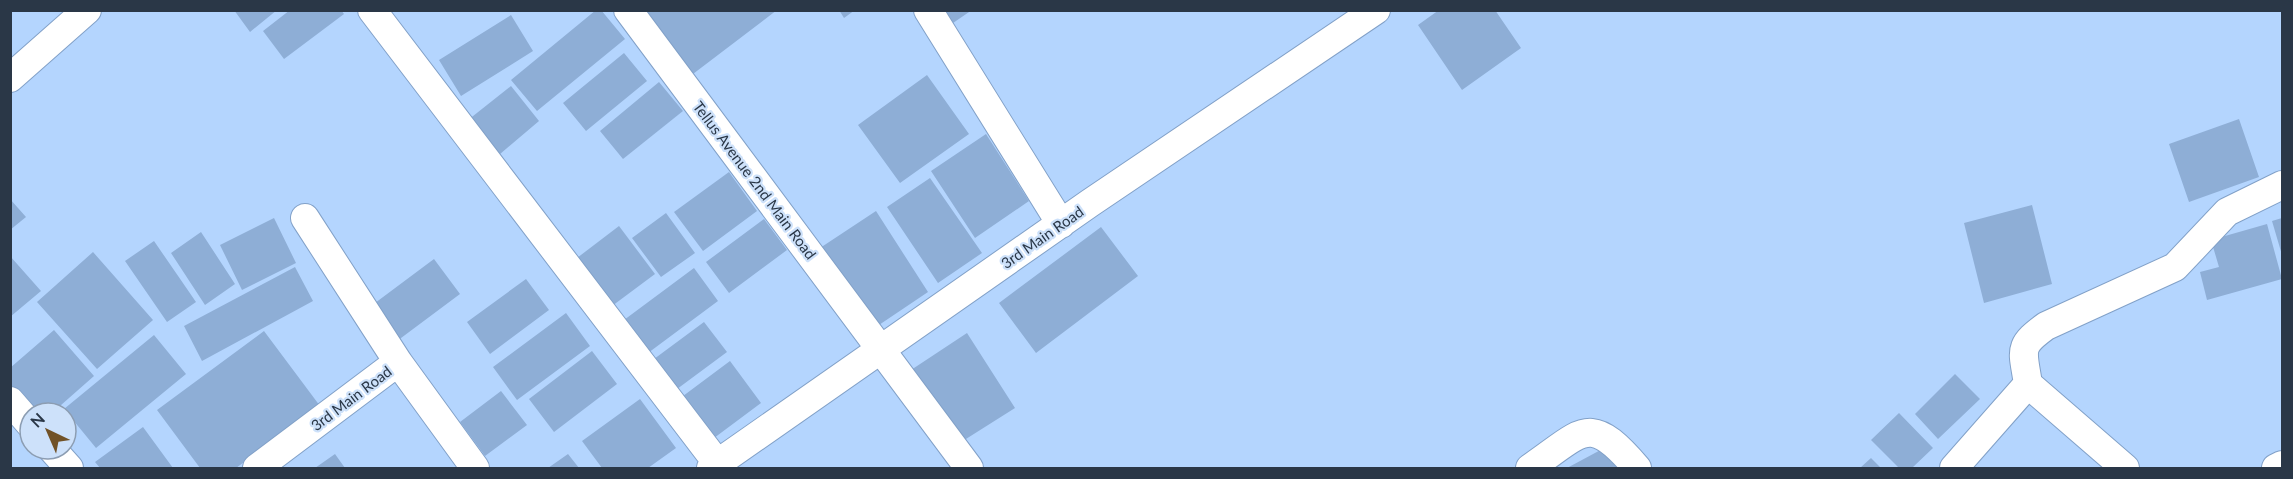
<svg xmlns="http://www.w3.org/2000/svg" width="2293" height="479" font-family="Lato,sans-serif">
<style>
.building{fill:#8eaed6}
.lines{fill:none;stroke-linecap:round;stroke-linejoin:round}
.street-casing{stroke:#82a1c8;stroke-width:30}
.street{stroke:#fff;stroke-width:28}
.labels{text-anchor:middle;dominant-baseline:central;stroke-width:4.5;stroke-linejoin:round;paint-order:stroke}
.street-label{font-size:15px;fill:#2a3747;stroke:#cde1fa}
</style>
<rect width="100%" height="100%" fill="#b4d5fe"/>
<path class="building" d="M234,10h43l-27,22z
M290,10h51l3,4 -60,45 -21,-28z
M596,10h5l24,29 -88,72 -26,-31z
M639,10h138l-88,67z
M839,10h16l-11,8z
M945,10h27l-19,13z
M1439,10h56l26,38 -59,42 -44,-65z
M511,15l22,36 -72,45 -22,-36z
M624,53l23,28 -61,50 -23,-28z
M927,75l42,59 -69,49 -42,-58z
M659,82l24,29 -60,48 -23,-28z
M511,86l28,35 -46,39 -30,-36z
M2239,119l20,58 -70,25 -20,-58z
M986,134l43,67 -54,37 -44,-67z
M729,172l28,39 -54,40 -29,-39z
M930,178l52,75 -44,30 -51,-76z
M10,199l16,18 -16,13z
M2032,205l20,79 -68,19 -20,-80z
M876,211l52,81 -55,37 -53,-81z
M666,213l29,40 -34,24 -29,-39z
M274,218l22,45 -54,27 -22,-45z
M2282,218v37l-10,-34z
M764,219l23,31 -58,43 -23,-31z
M2267,224l15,55 -75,21 -7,-28 19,-5 -8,-27z
M619,226l36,48 -43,32 -35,-48z
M1101,227l37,49 -102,77 -37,-50z
M201,232l34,52 -30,21 -34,-52z
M154,241l42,61 -29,20 -42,-61z
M93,252l60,68 -56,49 -60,-67z
M10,256l31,35 -31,26z
M434,259l26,35 -63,47 -26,-35z
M295,267l18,34 -111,60 -18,-35z
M694,268l24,33 -70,52 -24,-33z
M526,279l23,31 -59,44 -23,-32z
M566,313l24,33 -73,54 -24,-33z
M704,322l23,30 -54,40 -23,-30z
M54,330l40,46 -42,37h-22l-20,-18v-27z
M264,331l56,75 -84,62h-36l-43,-58z
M967,333l48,75 -57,36 -47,-74z
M154,335l32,39 -90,74 -32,-39z
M592,351l25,33 -63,48 -25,-33z
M730,361l31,42 -55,41 -31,-42z
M1955,374l25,25 -42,40 -23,-25z
M501,391l26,34 -42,31 -25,-34z
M640,399l36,49 -28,20h-46l-20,-27z
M1899,413l34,35 -21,20h-13l-28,-28z
M143,427l30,41h-73l-5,-6z
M1608,446l13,22h-54z
M335,454l10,14h-30z
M568,454l11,14h-31z
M1871,458l10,10h-21z"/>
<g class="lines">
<g class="street-casing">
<path id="street" d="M372,10l349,458
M628,10l341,458
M928,10l133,214
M10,78l77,-68
M305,218l93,144
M2028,384l97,84
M10,401l20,23
M52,449l17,19
M257,468l141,-106 77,106
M711,468l379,-265 286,-193
M1530,468c54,-37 59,-56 107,0
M1954,468l74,-84c-5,-34 -11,-37 18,-58l129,-59 52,-55 55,-27
M2276,468l6,-3"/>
</g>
<use href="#street" class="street"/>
</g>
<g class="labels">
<g class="street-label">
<text transform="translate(755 180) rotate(53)">Tellus Avenue 2nd Main Road</text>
<text transform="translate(1042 237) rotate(-35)">3rd Main Road</text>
<text transform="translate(351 398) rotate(-37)">3rd Main Road</text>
</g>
</g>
<rect width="2293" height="479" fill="none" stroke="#2a3747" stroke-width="24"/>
<g transform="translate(48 431) rotate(316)"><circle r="28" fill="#cde1fa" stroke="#8c9db2" stroke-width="1.5"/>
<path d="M0-4.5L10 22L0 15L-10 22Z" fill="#715227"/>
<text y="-9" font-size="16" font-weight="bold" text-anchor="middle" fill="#2a3747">N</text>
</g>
</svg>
